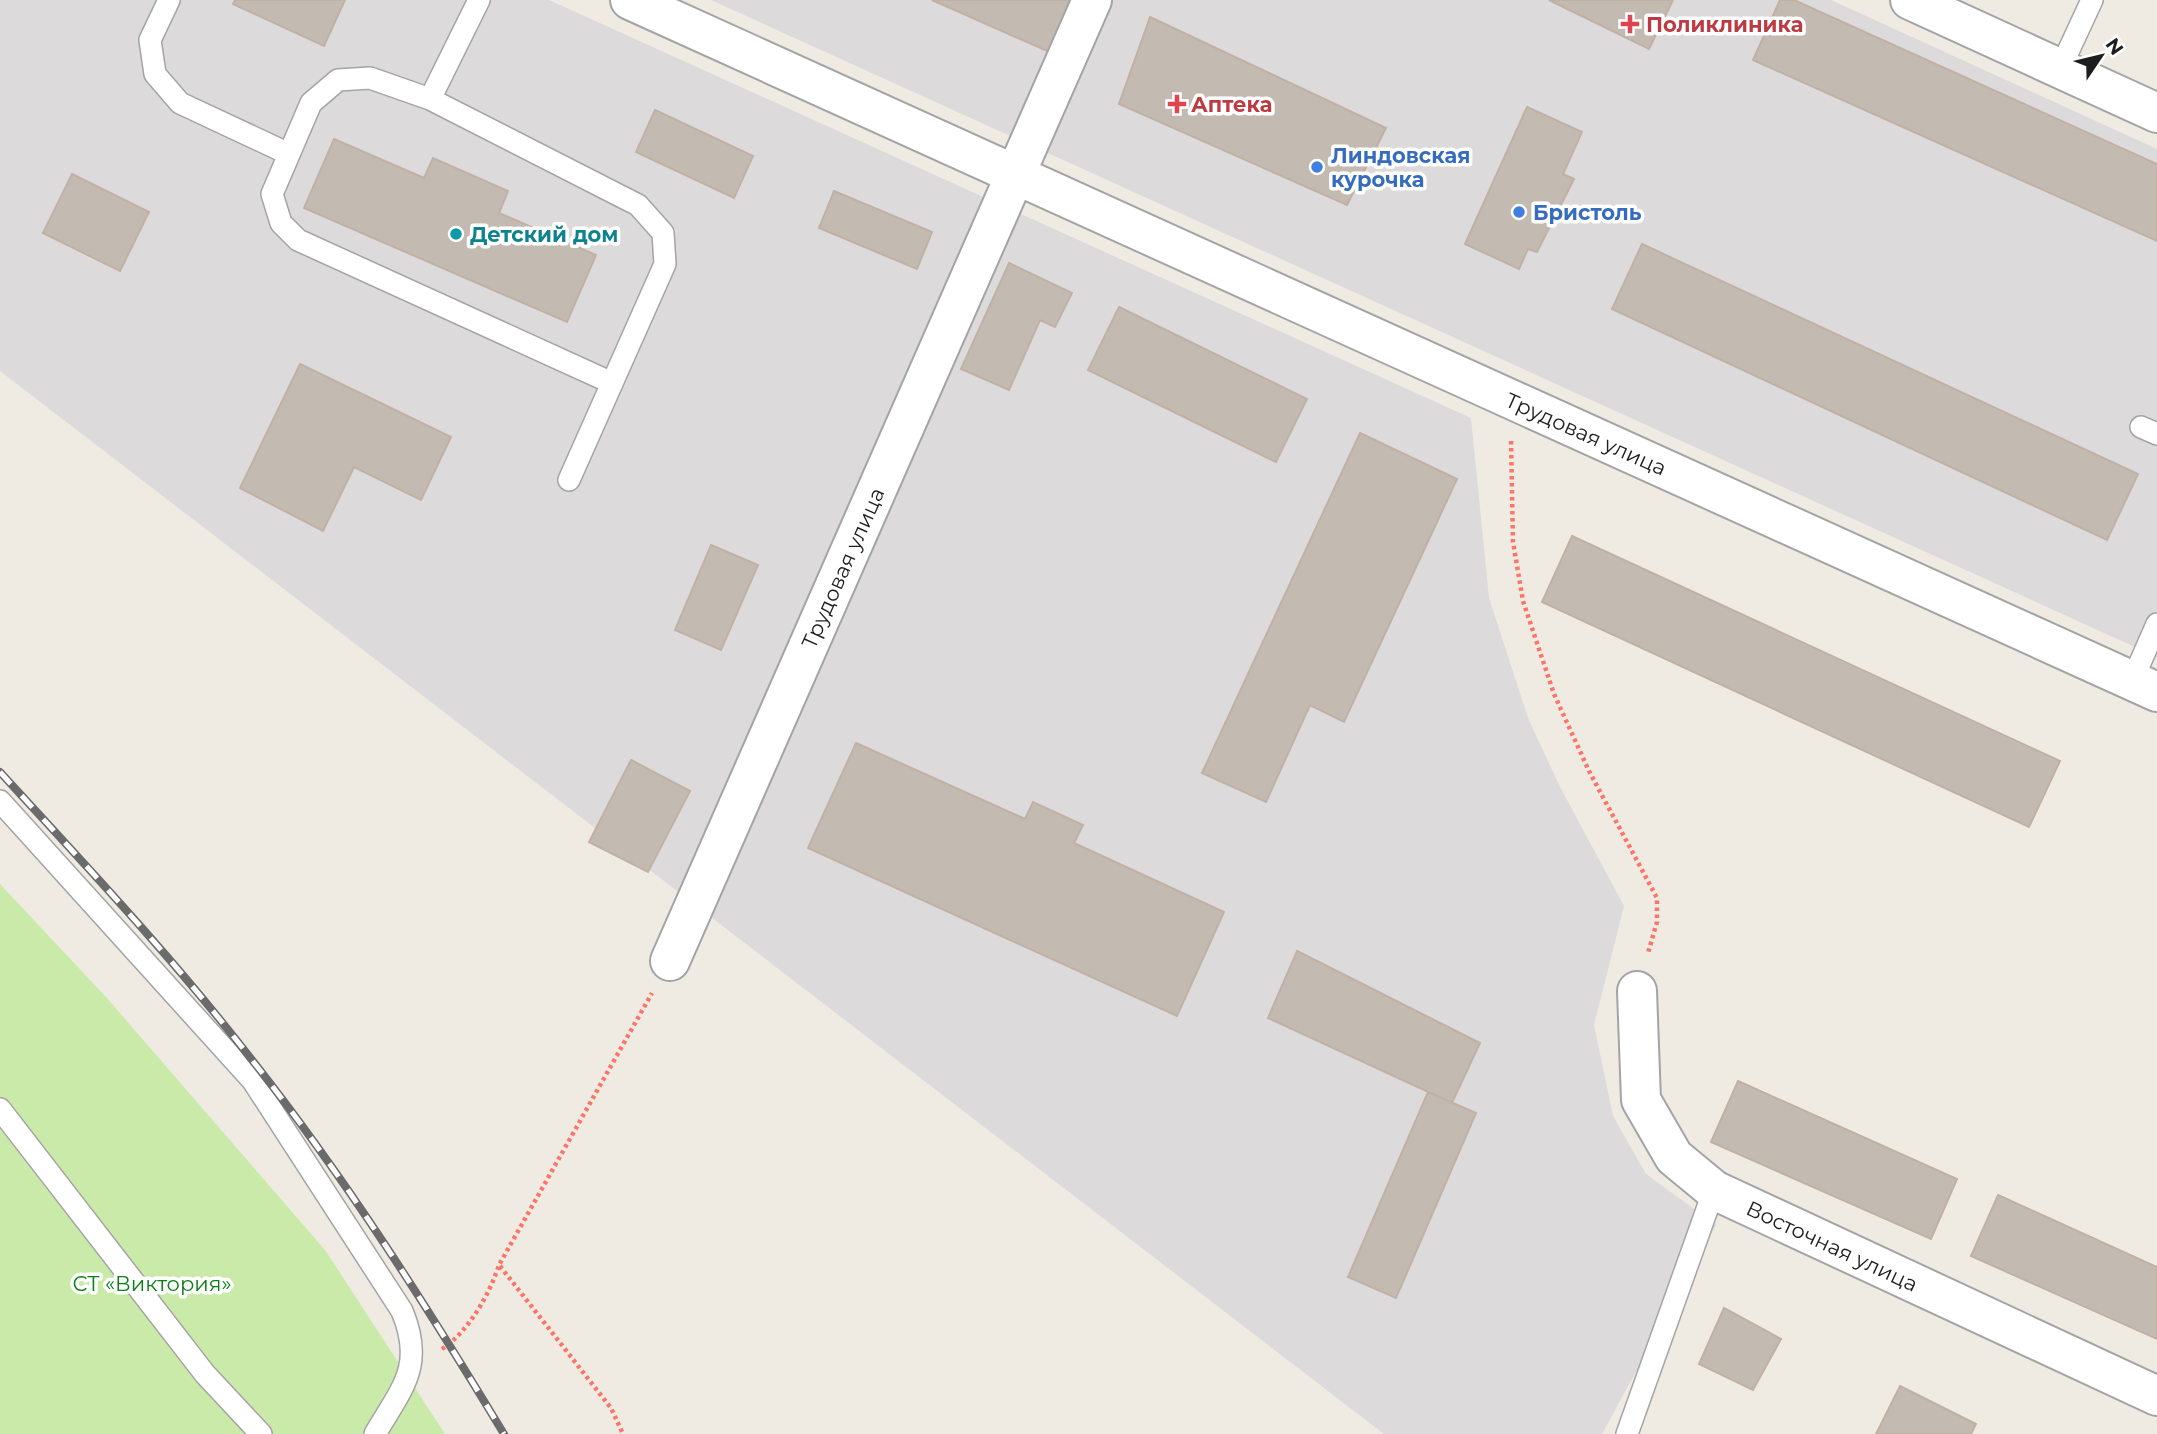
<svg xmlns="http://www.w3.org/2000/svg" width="2157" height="1434" font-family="Montserrat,sans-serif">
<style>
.residential{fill:#dcdada}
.grass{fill:#c9eaa8}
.building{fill:#c3bab2;stroke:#c1b1a5;stroke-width:2}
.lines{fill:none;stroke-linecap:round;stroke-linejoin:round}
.lane-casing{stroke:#a4a4a4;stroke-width:24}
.street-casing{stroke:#a4a4a4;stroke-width:42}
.path{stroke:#fb7668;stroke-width:4.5;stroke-dasharray:3.5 3.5;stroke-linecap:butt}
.lane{stroke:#fff;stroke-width:21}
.street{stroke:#fff;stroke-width:38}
.rail-casing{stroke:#6b6b6b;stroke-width:8}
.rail{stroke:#fff;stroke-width:5;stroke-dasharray:16;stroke-linecap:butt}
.health-dot{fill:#e0444e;stroke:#fff;stroke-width:2.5}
.shop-dot{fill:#3f7fe0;stroke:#fff;stroke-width:2.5}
.culture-dot{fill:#0f9aa8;stroke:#fff;stroke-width:2.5}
.labels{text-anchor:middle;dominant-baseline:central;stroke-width:7;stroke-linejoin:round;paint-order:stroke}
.health-label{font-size:21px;font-weight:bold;fill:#be3a42;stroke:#fff;text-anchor:start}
.shop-label{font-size:21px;font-weight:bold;fill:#366cbe;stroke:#fff;text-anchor:start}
.culture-label{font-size:21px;font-weight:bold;fill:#0d838f;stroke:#fff;text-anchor:start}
.street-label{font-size:21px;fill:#1d1d1d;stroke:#fff}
.park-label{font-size:21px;fill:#0a7d13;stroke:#fff}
</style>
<rect width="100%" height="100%" fill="#efebe3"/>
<path class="residential" d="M0,0h549l922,418 18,180 39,120 31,67 65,121 -30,119 19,91 33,58 70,51 -114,209h-218l-1384,-1063z
M711,0h1120l326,149v508z"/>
<path class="grass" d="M0,884l106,113 219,253 120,184h-445z"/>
<path class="building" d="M235,0h110l-21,46 -91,-42z
M932,0h156l-25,58z
M1549,0h124l-24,49z
M1780,0h14l363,164v77l-404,-181z
M1150,17l236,111 -39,77 -228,-101z
M1527,107l55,25 -19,42 11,5 -37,73 -9,-3 -9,20 -54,-25z
M655,110l98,46 -19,42 -98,-46z
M334,139l90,39 9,-20 75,33 -9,22 97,42 -29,67 -263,-114z
M72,174l77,38 -29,59 -77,-38z
M834,191l98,41 -15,37 -98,-41z
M1642,244l496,230 -31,66 -495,-231z
M1009,263l63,30 -17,34 -15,-7 -31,70 -48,-21z
M1119,307l188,92 -31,63 -188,-92z
M300,364l151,73 -30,63 -67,-33 -31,64 -83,-43z
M1360,433l97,46 -113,243 -34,-17 -44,97 -64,-29z
M1572,536l488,225 -31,66 -487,-225z
M711,545l47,20 -37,85 -46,-20z
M856,743l169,76 8,-17 50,23 -9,18 150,69 -47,104 -369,-168z
M631,760l59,31 -42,81 -59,-30z
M1297,951l183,92 -28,60 -184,-85z
M1738,1081l219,98 -26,60 -220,-97z
M1428,1092l48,21 -80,185 -48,-21z
M1998,1195l159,72v72l-186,-83z
M1724,1308l57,31 -28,51 -54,-26z
M1900,1386l76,38 -5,10h-95z"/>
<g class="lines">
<g class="lane-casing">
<path id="lane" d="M169,0l-19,40 5,34 25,29 109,51
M2060,69l32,-69
M430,99l49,-99
M2141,427l16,7
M569,480l96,-216 -2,-31 -25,-28 -208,-106 -60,-21 -32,2 -27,23 -39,91 9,29 17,17 314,143
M2132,681l25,-57
M0,801l253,280 149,230c23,55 0,77 -27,123
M0,1109l205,265 56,60
M1627,1434l87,-244"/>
</g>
<g class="street-casing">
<path id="street" d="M630,0l1527,692
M1910,0l247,113
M670,961l422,-961
M1637,991l4,109 33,57 40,33 443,206"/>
</g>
<path class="path" d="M1511,441l2,101 10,59 31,93 35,77 68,127v24l-9,31
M500,1266l111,142 12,26
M442,1349c27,-18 47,-54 57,-84l153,-272"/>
<use href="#lane" class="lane"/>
<use href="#street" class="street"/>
<g class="rail-casing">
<path id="rail" d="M0,772c86,94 174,187 252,288 94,119 174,245 252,374"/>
</g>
<use href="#rail" class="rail"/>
</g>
<g class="health-dot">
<path d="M1626.5 13.5h7v7h7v7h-7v7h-7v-7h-7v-7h7z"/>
<path d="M1173.5 93.5h7v7h7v7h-7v7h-7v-7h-7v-7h7z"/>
</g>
<g class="shop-dot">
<circle cx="1317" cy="167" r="7"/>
<circle cx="1519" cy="212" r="7"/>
</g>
<circle class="culture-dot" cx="456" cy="234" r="7"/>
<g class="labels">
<g class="health-label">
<text x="1646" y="24">Поликлиника</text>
<text x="1191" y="104">Аптека</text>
</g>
<g class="shop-label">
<text x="1331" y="155">Линдовская<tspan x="1331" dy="24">курочка</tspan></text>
<text x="1533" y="212">Бристоль</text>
</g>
<g class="culture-label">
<text x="470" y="234">Детский дом</text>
</g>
<g class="street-label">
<text transform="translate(1586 434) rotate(24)">Трудовая улица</text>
<text transform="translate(843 568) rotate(-66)">Трудовая улица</text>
<text transform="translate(1832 1246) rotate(25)">Восточная улица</text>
</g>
<g class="park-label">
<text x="152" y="1283">СТ «Виктория»</text>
</g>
</g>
<g transform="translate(2101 56) rotate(55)" stroke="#ffffff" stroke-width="5" paint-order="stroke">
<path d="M0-5L12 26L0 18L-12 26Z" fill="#1d1d1d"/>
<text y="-10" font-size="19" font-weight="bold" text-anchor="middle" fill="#1d1d1d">N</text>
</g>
</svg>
